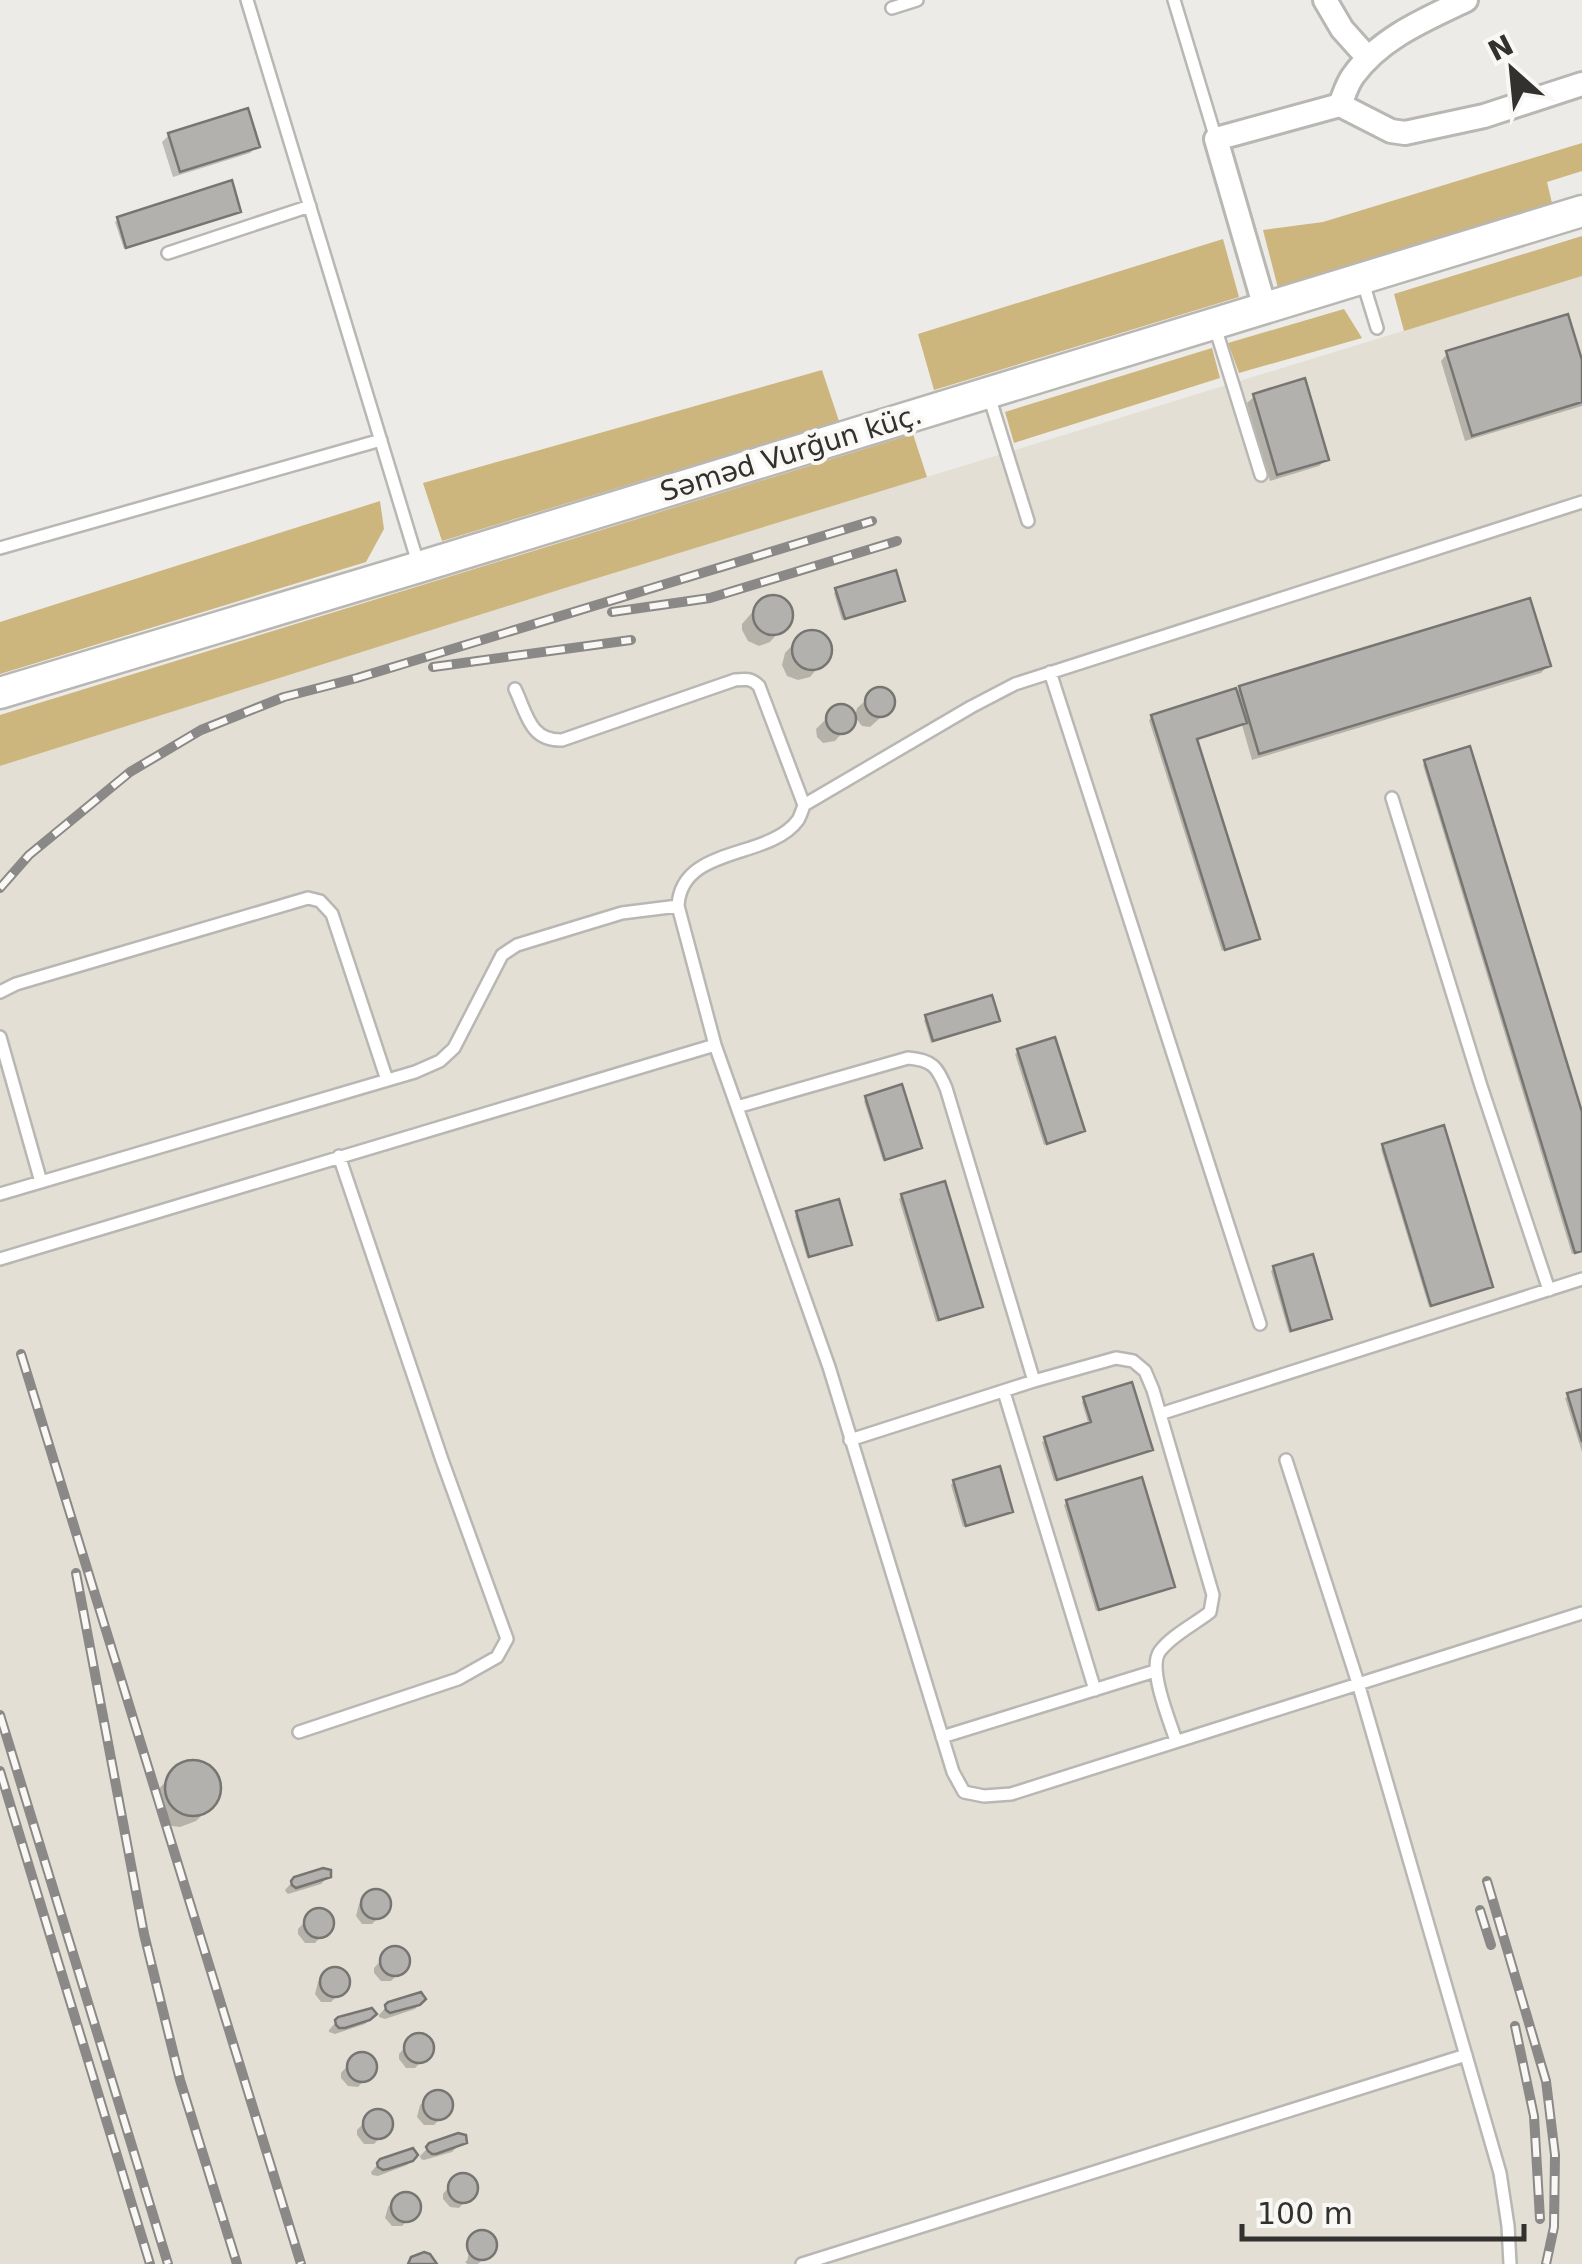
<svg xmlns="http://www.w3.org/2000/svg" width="1582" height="2264" font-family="'DejaVu Sans',sans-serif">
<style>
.built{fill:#e3dfd5}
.green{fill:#cdb57e}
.shadow{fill:#0003}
.building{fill:#b3b1ae;stroke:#777572;stroke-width:2.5}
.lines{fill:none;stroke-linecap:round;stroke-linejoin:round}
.service-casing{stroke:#b9b7b4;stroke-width:16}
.minor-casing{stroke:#b9b7b4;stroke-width:28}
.secondary-casing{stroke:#b9b7b4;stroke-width:35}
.service{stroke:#fff;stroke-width:11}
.minor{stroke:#fff;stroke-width:22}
.secondary{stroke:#fff;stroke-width:30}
.rail-casing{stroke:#8b8987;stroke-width:10}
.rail{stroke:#faf8f5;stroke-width:6;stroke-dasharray:19;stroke-linecap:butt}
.labels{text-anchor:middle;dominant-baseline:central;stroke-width:8;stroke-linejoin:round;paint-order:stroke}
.street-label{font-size:28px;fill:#323130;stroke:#faf8f5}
</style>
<rect width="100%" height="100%" fill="#edebe7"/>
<path class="built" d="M1582,276v1988h-1582v-1498l565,-178z"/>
<path class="green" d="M1582,143v28l-35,11 5,21 -274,85 -15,-58 60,-8z
M1582,236v40l-178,55 -10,-37z
M1223,239l16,58 -305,93 -16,-56z
M1344,309l18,29 -123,35 -11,-30z
M1212,348l8,30 -206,65 -9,-31z
M822,370l17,51 -397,120 -19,-58z
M913,434l14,43 -362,111 -565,178v-51z
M380,501l4,28 -18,33 -366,112v-52z"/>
<path class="shadow" d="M169,135l88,11 -7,7 -77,24 -11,-35z
M239,211l-3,3 -112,35 -9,-27 3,-3z
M1448,353l134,15v38l-117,35 -24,-80z
M1255,396l72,63 -8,7 -49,15 -23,-78z
M837,590l66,10 -3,3 -58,17 -8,-27z
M774,597l12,6 5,11 -1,5 -20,23 -11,4 -11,-5 -6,-11v-6l20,-23z
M814,632l11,5 5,12v5l-20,23 -12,3 -11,-4 -5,-11 3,-12 16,-17z
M1548,665l-7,8 -289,87 -10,-35 -48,15 60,201 -32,10 -73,-231 3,-3 83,-23 5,-6z
M877,691l8,1 6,6 -2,12 -19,17 -8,-1 -7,-9 2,-9z
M838,707l8,1 6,6v8l-17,19 -12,2 -6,-6 -1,-8z
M1425,762l157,358v131l-10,3 -149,-489z
M927,1017l70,3 -2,3 -64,20 -7,-23z
M1018,1052l65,78 -3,3 -36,12 -29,-91z
M867,1098l52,50 -36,13 -19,-60z
M1383,1147l107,139 -3,3 -58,18 -48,-158z
M902,1196l78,110 -3,3 -41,13 -37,-123z
M798,1213l52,31 -3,3 -40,11 -12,-42z
M1274,1268l55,51 -3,3 -37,11 -18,-62z
M1582,1391v61l-17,-54z
M1085,1399l65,50 -3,3 -93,29 -12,-39 47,-16 -7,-24z
M954,1482l56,30 -3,2 -44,13 -12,-42z
M1067,1502l105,85 -3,2 -73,22 -32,-106z
M188,1763l15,2 11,9 4,13v7l-10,15 -12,12 -16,6 -8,-1 -14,-11 -4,-16 2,-7 24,-26z
M329,1876l-8,8 -33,10 -2,-2 -1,-2 10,-11z
M371,1893l12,1 4,3 1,11 -16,16h-10l-6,-8 3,-12z
M319,1911l10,5 1,11 -15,16h-10l-7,-9v-5l16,-17z
M390,1950l11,1 4,3 1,12 -15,15h-10l-7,-8v-5z
M336,1970l10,5 1,11 -16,16h-10l-6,-8 3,-12 7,-8z
M422,2001l-7,8 -30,10 -6,-2v-2l10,-11z
M373,2016l-8,8 -30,10 -6,-2v-2l10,-11z
M420,2035l10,6 1,11 -16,16h-9l-7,-9v-5l16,-18z
M362,2054l10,6 1,11 -15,16 -10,-1 -7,-8v-5l16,-18z
M433,2094l11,1 6,9v5l-16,16h-10l-7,-8 3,-12z
M373,2113h11l4,4 1,11 -15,16h-10l-7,-9v-5z
M465,2139l-13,13 -28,8 -3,-1 -1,-3 11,-11z
M415,2157l-8,8 -29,11 -6,-1 -1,-3 10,-11z
M458,2176l12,1 4,4 1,11 -16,16 -9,-1 -7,-8v-5z
M407,2194l9,6 1,11 -15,15h-10l-7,-8 3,-11 8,-8z
M482,2233l10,5 1,11 -15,15h-11l-2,-3h2l5,-24z"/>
<path class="building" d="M248,108l12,39 -80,25 -12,-39z
M232,180l9,32 -115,36 -9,-31z
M1568,314l14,46v42l-110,34 -26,-85z
M1305,378l24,82 -52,15 -24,-81z
M896,570l9,31 -60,18 -10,-31z
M753 615a20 20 0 1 1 40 0a20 20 0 1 1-40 0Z
M1530,598l21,68 -292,88 -20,-68z
M792 650a20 20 0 1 1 40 0a20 20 0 1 1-40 0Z
M865 702a15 15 0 1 1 30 0a15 15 0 1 1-30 0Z
M1236,688l11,35 -50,16 63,200 -35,11 -74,-235z
M826 719a15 15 0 1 1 30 0a15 15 0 1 1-30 0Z
M1470,746l112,366v139l-7,2 -151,-493z
M992,995l8,26 -67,20 -8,-26z
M1055,1037l30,94 -38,13 -30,-95z
M902,1084l20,64 -37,12 -20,-64z
M1444,1125l49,162 -62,19 -49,-162z
M945,1181l38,126 -44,13 -38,-126z
M839,1199l13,46 -43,12 -13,-46z
M1313,1254l19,65 -41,12 -18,-65z
M1132,1382l21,68 -96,30 -13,-43 47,-15 -8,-25z
M1582,1389v53l-15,-49z
M1000,1466l13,46 -47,14 -13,-46z
M1142,1477l33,110 -76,23 -33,-110z
M165 1788a28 28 0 1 1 56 0a28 28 0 1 1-56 0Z
M323,1868l8,2v7l-35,11 -4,-3 -1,-4 3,-4z
M361 1904a15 15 0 1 1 30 0a15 15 0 1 1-30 0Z
M304 1923a15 15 0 1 1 30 0a15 15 0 1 1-30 0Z
M380 1961a15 15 0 1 1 30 0a15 15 0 1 1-30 0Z
M320 1982a15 15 0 1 1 30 0a15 15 0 1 1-30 0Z
M421,1992l5,7 -6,6 -30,8 -4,-3 -1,-5 3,-3z
M372,2008l5,6 -7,6 -25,8h-6l-3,-3 -1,-5 3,-3z
M404 2048a15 15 0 1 1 30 0a15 15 0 1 1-30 0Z
M347 2067a15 15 0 1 1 30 0a15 15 0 1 1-30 0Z
M423 2105a15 15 0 1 1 30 0a15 15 0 1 1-30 0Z
M363 2124a15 15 0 1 1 30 0a15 15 0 1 1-30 0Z
M458,2133l8,2 1,8 -31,11h-4l-4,-3 -2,-4 3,-4z
M413,2148l5,7 -5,6 -25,8 -5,1 -5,-3 -1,-4 3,-4z
M448 2188a15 15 0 1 1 30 0a15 15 0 1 1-30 0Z
M391 2207a15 15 0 1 1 30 0a15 15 0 1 1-30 0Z
M467 2245a15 15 0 1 1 30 0a15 15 0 1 1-30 0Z
M424,2252l6,2 7,10h-29l3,-7z"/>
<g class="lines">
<g class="service-casing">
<path id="service" d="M247,0l171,563
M1174,0l42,139
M892,8l25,-8
M168,253l142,-47
M1362,279l15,49
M1215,327l46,148
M989,396l39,125
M0,548l381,-108
M1050,672l210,652
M1392,798l89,288 68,204
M804,805l167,-98 44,-23 567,-182
M0,992l16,-8 292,-86 12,3 12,13 55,166
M0,1037l41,145
M715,1045l114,322 124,405 11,20 20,4 27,-2 571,-181
M737,1107l171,-49c25,2 29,9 38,30l88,293
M0,1194l415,-122 25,-11 14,-13 48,-93 15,-10 105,-32 56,-7
M0,1259l715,-214 -37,-139c3,-61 91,-46 120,-86 1,-1 6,-14 6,-15l-45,-119c-8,-8 -14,-7 -24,-6l-173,60c-32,1 -35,-26 -47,-51
M1004,1392l91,298
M1160,1414l422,-135
M850,1440l184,-59 82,-23 17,3 12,10 8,19 60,205 -3,17c-15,12 -38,23 -50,39 -13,17 10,70 16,90
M1286,1460l72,223 142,490 8,53 2,38
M299,1732l159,-53 39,-22 10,-18 -65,-179 -103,-304
M942,1737l213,-66
M802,2264l664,-209"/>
</g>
<g class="minor-casing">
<path id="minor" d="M1325,0l17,29 26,29
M1340,105l51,26 14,2 79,-17 98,-32
M1265,308l-49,-169 124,-34c4,-10 7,-21 13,-29 27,-38 73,-57 113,-76"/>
</g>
<g class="secondary-casing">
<path id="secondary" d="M0,693l419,-126 1163,-356"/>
</g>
<use href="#service" class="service"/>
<use href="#minor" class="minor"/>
<use href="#secondary" class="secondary"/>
<g class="rail-casing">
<path id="rail" d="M612,612l98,-14 187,-57
M433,667l198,-27
M0,888l29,-33 101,-83 71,-42 83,-33 73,-19 515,-157
M21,1354l280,910
M76,1573l68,361 36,146 57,184
M0,1715l168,549
M0,1771l150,493
M1487,1881l59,200 9,74 -1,72 -8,37
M1480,1910l11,35
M1515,2026l19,90 6,103"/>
</g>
<use href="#rail" class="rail"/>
</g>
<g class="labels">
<g class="street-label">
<text transform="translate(791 453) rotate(-17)">Səməd Vurğun küç.</text>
</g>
</g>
<g transform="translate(1512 70) rotate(333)" stroke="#faf8f5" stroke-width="8" paint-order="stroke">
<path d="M0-8L18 38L0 25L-18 38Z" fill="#323130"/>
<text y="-15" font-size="28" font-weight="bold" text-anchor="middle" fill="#323130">N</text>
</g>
<path d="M1242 2224v15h282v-15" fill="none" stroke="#323130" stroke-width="5"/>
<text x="1257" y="2224" font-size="30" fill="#323130" stroke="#faf8f5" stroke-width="8" paint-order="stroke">100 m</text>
</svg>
